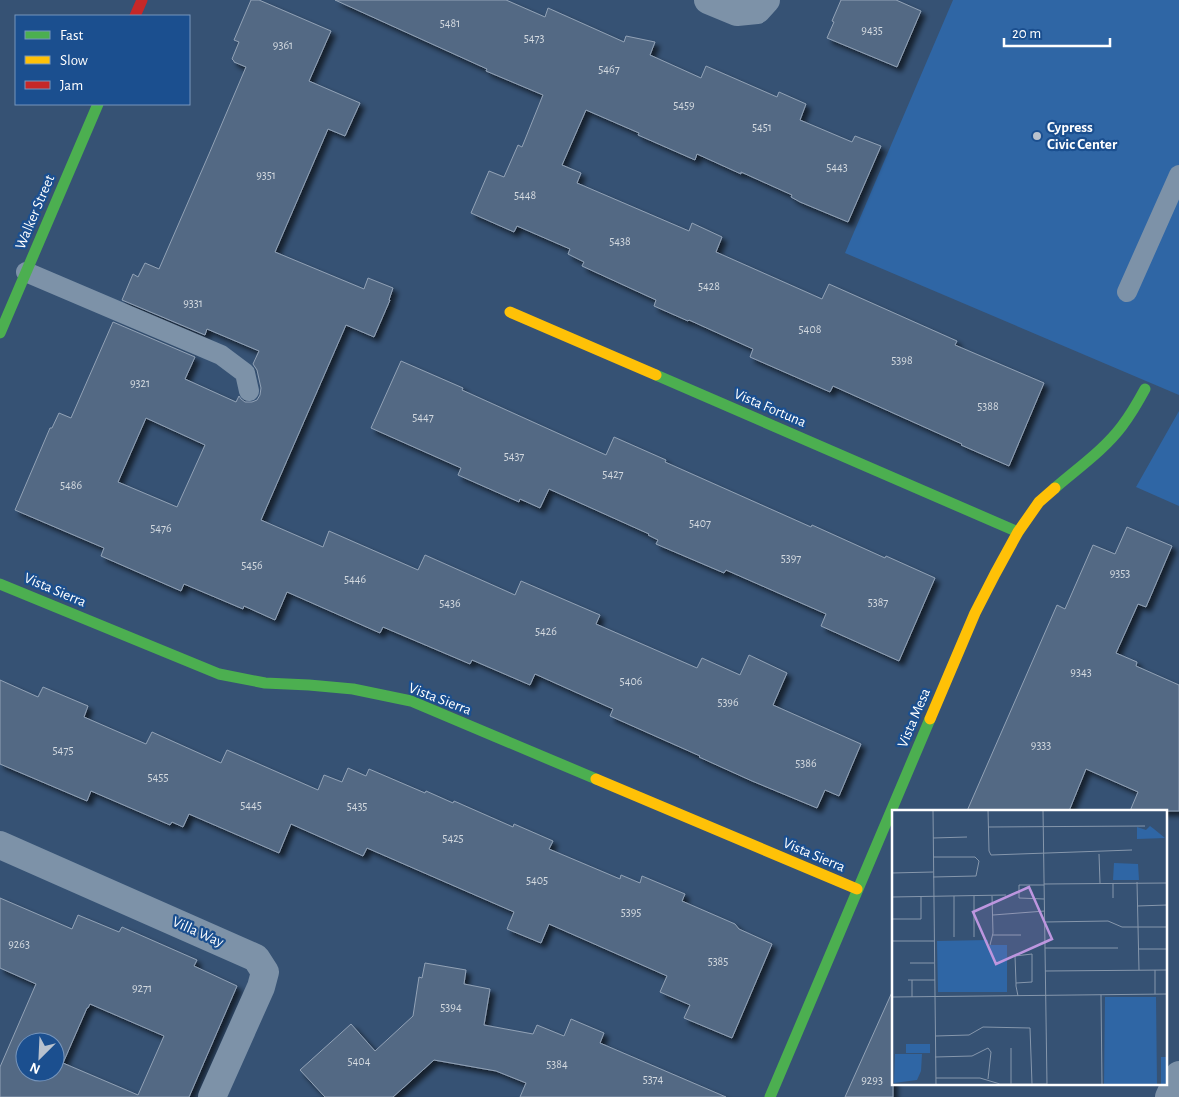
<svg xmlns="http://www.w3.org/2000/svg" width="1179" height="1097" font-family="'Alegreya Sans',sans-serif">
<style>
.green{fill:#2f66a5}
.building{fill:#526984;stroke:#92a2b6;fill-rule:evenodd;filter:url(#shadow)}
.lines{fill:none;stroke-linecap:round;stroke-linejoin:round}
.lane{stroke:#7d92a8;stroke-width:20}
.street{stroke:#7d92a8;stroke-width:28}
.fast{stroke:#4caf50;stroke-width:11}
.slow{stroke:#ffc107;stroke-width:11}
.jam{stroke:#c62828;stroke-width:11}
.poi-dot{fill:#b9c2ce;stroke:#1b4f8f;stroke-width:2}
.labels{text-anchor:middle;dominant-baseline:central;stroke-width:4.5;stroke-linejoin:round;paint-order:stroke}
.number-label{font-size:12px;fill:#d4dae0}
.poi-label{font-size:15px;font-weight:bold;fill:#fff;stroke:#1b4f8f;text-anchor:start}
.street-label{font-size:15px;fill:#fff;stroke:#1b4f8f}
.inset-road{fill:none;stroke:#8697ac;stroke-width:1}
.view{fill:#bd96df;fill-opacity:0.15;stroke:#bd96df;stroke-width:2.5}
.inset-edge{fill:none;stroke:#fff;stroke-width:2.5}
</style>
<defs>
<filter id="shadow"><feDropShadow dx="4.5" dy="4.5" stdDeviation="2.5" flood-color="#0009"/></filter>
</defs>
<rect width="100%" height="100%" fill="#365274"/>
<path class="green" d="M953,0h226v395l-334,-142z
M1179,411v95l-43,-19z"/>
<path class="building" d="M251,0h8l72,31 -22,50 51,22 -15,33 -17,-7 -53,123 89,37 4,-11 25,10 -4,12h1l-16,37 -28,-12 -85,195 62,27 6,-16 89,39 7,-15 90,40 6,-14 79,34 -4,9 101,44 5,-10 38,17 9,-20 38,18 -14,32 88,39 -22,52 -14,-6 -8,18 -65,-27 -53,-24 1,-1 -90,-40 3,-7 -78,-35 -5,11 -58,-25 -2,4 -87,-37 -3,6 -93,-41 -12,28 -31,-14 -1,3 -59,-25 -3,7 -80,-35 3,-8 -89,-38 35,-82h2l7,-15 12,5 42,-96 82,35 -10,22 51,23 3,-6 2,3 4,3h7l5,-2 3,-5 1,-7 -4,-18 -4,-6 6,-13 -52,-22 -2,6 -83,-35 11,-26 5,3 7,-14 14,6 50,-115 37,-87 -12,-5v-1l-2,-2 7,-17 -5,-2zM146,418l59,27 -28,62 -59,-25z
M335,0h171l39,17 3,-9 76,34 2,-6 29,6 -5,13 51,23 5,-12 71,31 2,-5 27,12 -6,16 52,22 3,-6 26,10 -33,76 -48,-20 -9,-5 1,-2 -51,-23v2l-44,-20 -2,6 -57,-25 1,-2 -53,-23 -24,55 19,8 -4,10 112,48 3,-8 30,14 -6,15 106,47 7,-15 128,57 -2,4 89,38 -35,83 -48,-21 1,-1 -129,-58 -3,6 -80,-35 3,-8 -64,-29 -1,1 -34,-15 2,-6 -74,-34 2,-4 -16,-8 2,-5 -53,-23 -3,6 -43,-19 18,-42 15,6 14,-32 4,2 21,-52 -57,-24 1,-2z
M841,0h55l25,11 -24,56 -70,-29 7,-16 -2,-1z
M401,361l62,27 -1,2 144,65 8,-18 52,23 -1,2 146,65 1,-2 73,33 1,-2 49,22 -36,83 -78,-35 5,-12 -100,-44 -2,3 -68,-29 2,-4 -10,-5 1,-1 -100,-45 -9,19 -20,-9 -1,3 -61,-27 3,-7 -90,-40z
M1127,527l45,19 -26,61 -8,-3 -22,49 21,9 -1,4 43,19v126h-49l8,-19 -52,-23 -17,42h-102l90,-206 8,4 28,-64 22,9z
M0,680l38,17 5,-10 45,19 -4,11 62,27 6,-12 69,31 6,-13 91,40 6,-15 18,7 6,-14 18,8 3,-7 56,24 1,-2 27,12 1,-2 59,26 1,-3 39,17 -4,8 71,30 1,-4 19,8 2,-7 43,18 -3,7 53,23 4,5 33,15 -40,94 -48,-20 6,-13 -30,-13 7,-16 -118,-52 -8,19 -34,-14 7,-17 -147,-64 -4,8 -72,-32 -12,29 -90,-39 -6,13 -11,-5 -2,3 -79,-34 -4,10 -87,-37z
M0,898l72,31 6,-14 41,17 3,-5 75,33 -3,6 43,20 -48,111h-189v-30l36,-83 -36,-16zM90,1004l74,32 -26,59 -75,-32 24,-55h1zM25,1042h30v30h-30z
M425,963l41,7 -2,14 26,5 -6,36 49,9 4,-9 27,11 7,-17 33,14 -4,10 126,54h-206l6,-14 -30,-12 -62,-11 -41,37h-68l-25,-27 51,-46 24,27 38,-35 6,-39 3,1z
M893,990v107h-48z"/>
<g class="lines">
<path class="lane" d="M26,272l195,83 24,18 4,18
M1127,292l52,-117"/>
<path class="street" d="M708,0l29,12 20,-2 9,-10
M0,845l256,113 9,14 -4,15 -49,110
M1169,1097l10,-22"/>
<path class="fast" d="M0,333l98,-229
M656,375l362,157
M1055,488c23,-20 49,-38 67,-62 9,-12 16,-24 23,-37
M0,584l219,90 46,9 44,2 44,4 58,12 185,78
M770,1097l160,-378"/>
<path class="slow" d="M510,312l146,63
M930,719l45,-106 20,-39 23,-42 21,-30 16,-14
M596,779l261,110"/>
<path class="jam" d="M135,16l7,-16"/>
</g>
<circle class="poi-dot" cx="1037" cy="136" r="5"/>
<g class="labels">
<g class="number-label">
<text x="450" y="23">5481</text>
<text x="872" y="30">9435</text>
<text x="534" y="38">5473</text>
<text x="283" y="45">9361</text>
<text x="609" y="69">5467</text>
<text x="684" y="105">5459</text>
<text x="762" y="127">5451</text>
<text x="837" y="167">5443</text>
<text x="266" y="175">9351</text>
<text x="525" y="195">5448</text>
<text x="620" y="241">5438</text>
<text x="709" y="286">5428</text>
<text x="193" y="303">9331</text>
<text x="810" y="329">5408</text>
<text x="902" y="360">5398</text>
<text x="140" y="383">9321</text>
<text x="988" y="406">5388</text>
<text x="423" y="417">5447</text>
<text x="514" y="456">5437</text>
<text x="613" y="474">5427</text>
<text x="71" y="485">5486</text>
<text x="700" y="523">5407</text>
<text x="161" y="528">5476</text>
<text x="791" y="558">5397</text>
<text x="252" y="565">5456</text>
<text x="1120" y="573">9353</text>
<text x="355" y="579">5446</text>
<text x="878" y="602">5387</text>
<text x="450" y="603">5436</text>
<text x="546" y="631">5426</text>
<text x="1081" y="672">9343</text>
<text x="631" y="681">5406</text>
<text x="728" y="702">5396</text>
<text x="1041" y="745">9333</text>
<text x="63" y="750">5475</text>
<text x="806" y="763">5386</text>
<text x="158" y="777">5455</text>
<text x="251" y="805">5445</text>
<text x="357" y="806">5435</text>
<text x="453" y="838">5425</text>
<text x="537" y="880">5405</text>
<text x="631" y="912">5395</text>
<text x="19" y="944">9263</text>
<text x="718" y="961">5385</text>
<text x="142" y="988">9271</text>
<text x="451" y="1007">5394</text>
<text x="359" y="1061">5404</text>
<text x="557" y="1064">5384</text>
<text x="653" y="1079">5374</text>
<text x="872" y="1080">9293</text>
</g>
<g class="poi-label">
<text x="1047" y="127">Cypress<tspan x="1047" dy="17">Civic Center</tspan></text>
</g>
<g class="street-label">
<text transform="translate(35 212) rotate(-67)">Walker Street</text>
<text transform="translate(770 408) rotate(23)">Vista Fortuna</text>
<text transform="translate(55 590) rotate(23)">Vista Sierra</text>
<text transform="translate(440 699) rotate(21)">Vista Sierra</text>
<text transform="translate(914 718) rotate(-67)">Vista Mesa</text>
<text transform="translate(814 855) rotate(23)">Vista Sierra</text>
<text transform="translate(198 932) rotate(24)">Villa Way</text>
</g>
</g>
<g transform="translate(892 810)">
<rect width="275" height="275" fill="#365274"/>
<path d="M258,16l4,3 11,9 -28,1v-12l9,3zM222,53l24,1 1,16h-26zM96,130v5h19v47h-69l-1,-51zM213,187h51l1,88h-53zM14,234h24v9h-24zM3,244h27l-1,17 -4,9 -23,3zM269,247h6v28h-6z" fill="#2f66a5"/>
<path class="inset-road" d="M41,0l3,275M96,0l1,41 2,4 141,-5M151,0l4,275M96,17l157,-1M41,28l34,-1M207,44l1,29M41,47h42l4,4 -3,15 -43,1M0,63l41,-1M245,72l2,88M221,73v15M152,74l123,-1M152,75h-25v13l25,1M0,87l114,-2M245,96l30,-1M101,105l52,-4M0,109h29v-22M153,112l63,-1 14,6h45M101,125h28M62,127v-41M82,127v-41M0,131h42M98,135l3,-12 -1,-37M153,138h73M247,139h28M18,153h24M153,161l122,-1M16,170h27M20,170v17M124,173l16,-1v-28l-17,2 1,27v3l2,10M263,184v-24M209,185l1,90M0,187l275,-3M43,226l34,-1 14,-8 47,1 2,56M119,238v36M43,247l37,-1 16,-8 3,4 -3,27M44,268h44l20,6h47"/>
<path class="view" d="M137,77l23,52 -56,25 -23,-52z"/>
<rect width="275" height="275" class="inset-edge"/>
</g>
<rect x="15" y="15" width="175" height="90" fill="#1b4f8f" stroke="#7695bc"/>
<rect x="25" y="31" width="25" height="8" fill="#4caf50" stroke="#7695bc"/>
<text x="60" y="40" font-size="15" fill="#ffffff">Fast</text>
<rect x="25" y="56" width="25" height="8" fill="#ffc107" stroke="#7695bc"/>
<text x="60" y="65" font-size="15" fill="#ffffff">Slow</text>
<rect x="25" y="81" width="25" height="8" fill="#c62828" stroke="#7695bc"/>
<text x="60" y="90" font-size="15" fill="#ffffff">Jam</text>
<g transform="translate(40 1057) rotate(204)"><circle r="24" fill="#1b4f8f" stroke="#7695bc"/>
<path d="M0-4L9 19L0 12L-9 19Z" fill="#b9c2ce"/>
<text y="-8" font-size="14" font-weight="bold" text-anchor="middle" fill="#ffffff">N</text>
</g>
<path d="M1004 38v8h106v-8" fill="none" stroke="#ffffff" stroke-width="2.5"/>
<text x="1012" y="38" font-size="15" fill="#ffffff" stroke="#1b4f8f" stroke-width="4" paint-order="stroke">20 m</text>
</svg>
